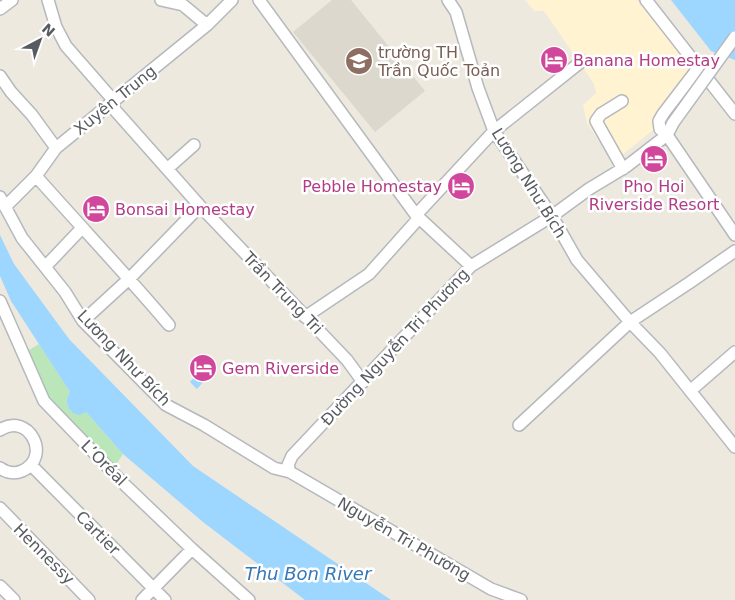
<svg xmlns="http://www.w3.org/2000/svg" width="735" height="600" font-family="'DejaVu Sans',sans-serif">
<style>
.commercial{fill:#fff3d2}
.education{fill:#dcd8ce}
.green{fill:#bae6b9}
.water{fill:#9dd6ff}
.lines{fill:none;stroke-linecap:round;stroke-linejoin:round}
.minor-casing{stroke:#b5b8bd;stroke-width:14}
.minor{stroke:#fff;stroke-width:11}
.minor-bridge-casing{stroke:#b5b8bd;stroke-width:14;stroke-linecap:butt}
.minor-bridge{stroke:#fff;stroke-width:11}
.labels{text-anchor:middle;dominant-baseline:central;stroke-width:5;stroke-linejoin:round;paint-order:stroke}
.education-label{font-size:16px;fill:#785e54;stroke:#fff;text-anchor:start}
.hotel-label{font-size:16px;fill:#b23c85;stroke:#fff;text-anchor:start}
.street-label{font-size:16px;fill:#585c61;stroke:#fff}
.water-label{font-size:18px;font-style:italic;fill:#3577b7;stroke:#fff}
</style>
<rect width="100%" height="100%" fill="#ede9df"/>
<path class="commercial" d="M525,0h112l57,72 -18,37 -17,22h-7l-39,31 -26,-39 -4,-18 13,-12 -2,-9 -50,-73h-10z"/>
<path class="education" d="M332,0h19l74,91 -50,41 -82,-100z"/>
<path class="green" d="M39,344l31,48 -3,13 4,6 15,1 37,42 -8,12 -69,-69 -20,-45z"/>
<path class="water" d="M671,0h64v60l-24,-9z
M0,235l14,29 55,75 124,127 198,134h-86l-102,-78 -80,-68 -37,-42 -7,3c-12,-3 -15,-13 -9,-23l-59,-91 -11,-25z
M209,361l7,6 -19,22 -7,-7z"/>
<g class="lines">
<g class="minor-casing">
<path id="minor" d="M48,0l8,27 10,19 48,55v8l86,97 147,154 16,22
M161,0l22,5 24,20
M259,0l157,215 55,51
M448,0l8,12 22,76 16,43 58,85 25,44 53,62 30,31 75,94
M646,0l89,114
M0,9l12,-9
M699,67l-36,47 -4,7 1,8 7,6 68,100
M0,76l11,16 21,23 24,33
M622,101l-21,13 -5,7 27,48
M167,169l27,-24
M36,176c44,50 90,98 133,149
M0,197l22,41 43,54 18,29 83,84 38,20 70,43 16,4 201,117 30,11
M5,207l31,-31 20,-28 151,-123 25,-25
M416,215l78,-84 88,-70
M45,267l37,-39
M0,301l44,100 81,84 67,64 57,51
M305,317l64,-43 50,-56
M83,321l47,-43 70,-72
M690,391l45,-39
M519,425l111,-103 59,-39 46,-32
M0,430c28,-19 53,27 22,41 -7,3 -15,2 -22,-3
M31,465l134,135
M290,472l-2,-7 4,-9 179,-190 81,-50 37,-27 38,-23 40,-31 6,-12
M0,508l89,92
M0,586l14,14
M142,600l50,-51"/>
</g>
<use href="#minor" class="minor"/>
<g class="minor-bridge-casing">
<path id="minor-bridge" d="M673,123l62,-86"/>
</g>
<use href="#minor-bridge" class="minor-bridge"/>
</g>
<defs>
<g id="hotel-disc" transform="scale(1.4375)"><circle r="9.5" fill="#d1479c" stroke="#fff"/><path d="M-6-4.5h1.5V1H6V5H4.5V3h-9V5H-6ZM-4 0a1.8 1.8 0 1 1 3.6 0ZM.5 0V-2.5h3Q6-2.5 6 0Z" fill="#fff"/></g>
<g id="school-disc" transform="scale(1.4375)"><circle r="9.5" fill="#8d6e63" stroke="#fff"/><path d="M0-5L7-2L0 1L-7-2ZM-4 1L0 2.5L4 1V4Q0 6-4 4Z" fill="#fff"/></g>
</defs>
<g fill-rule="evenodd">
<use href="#hotel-disc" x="554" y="60"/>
<use href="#school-disc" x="359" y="61"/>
<use href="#hotel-disc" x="654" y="159"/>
<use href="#hotel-disc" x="461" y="186"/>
<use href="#hotel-disc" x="96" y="209"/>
<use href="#hotel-disc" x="203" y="368"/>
</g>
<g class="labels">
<g class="education-label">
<text x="378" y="52">trường TH<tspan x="378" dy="18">Trần Quốc Toản</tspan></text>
</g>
<g class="hotel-label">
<text x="573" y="60">Banana Homestay</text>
<text x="442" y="186" text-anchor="end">Pebble Homestay</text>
<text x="654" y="186" text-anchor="middle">Pho Hoi<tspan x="654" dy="18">Riverside Resort</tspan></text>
<text x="115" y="209">Bonsai Homestay</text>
<text x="222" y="368">Gem Riverside</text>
</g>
<g class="street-label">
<text transform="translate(115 100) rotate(-39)">Xuyên Trung</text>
<text transform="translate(529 183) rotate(58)">Lương Như Bích</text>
<text transform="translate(283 293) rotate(46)">Trần Trung Tri</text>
<text transform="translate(395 347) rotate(-47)">Đường Nguyễn Tri Phương</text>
<text transform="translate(124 358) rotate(46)">Lương Như Bích</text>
<text transform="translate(104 463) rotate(45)">L’Oréal</text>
<text transform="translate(98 533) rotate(45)">Cartier</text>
<text transform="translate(404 539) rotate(30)">Nguyễn Tri Phương</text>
<text transform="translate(44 554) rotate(45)">Hennessy</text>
</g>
<g class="water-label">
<text x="308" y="573">Thu Bon River</text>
</g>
</g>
<g transform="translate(40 40) rotate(41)" stroke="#ffffff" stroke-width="4" paint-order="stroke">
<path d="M0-4L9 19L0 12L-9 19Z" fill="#585c61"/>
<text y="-8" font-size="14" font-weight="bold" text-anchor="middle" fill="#585c61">N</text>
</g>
</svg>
